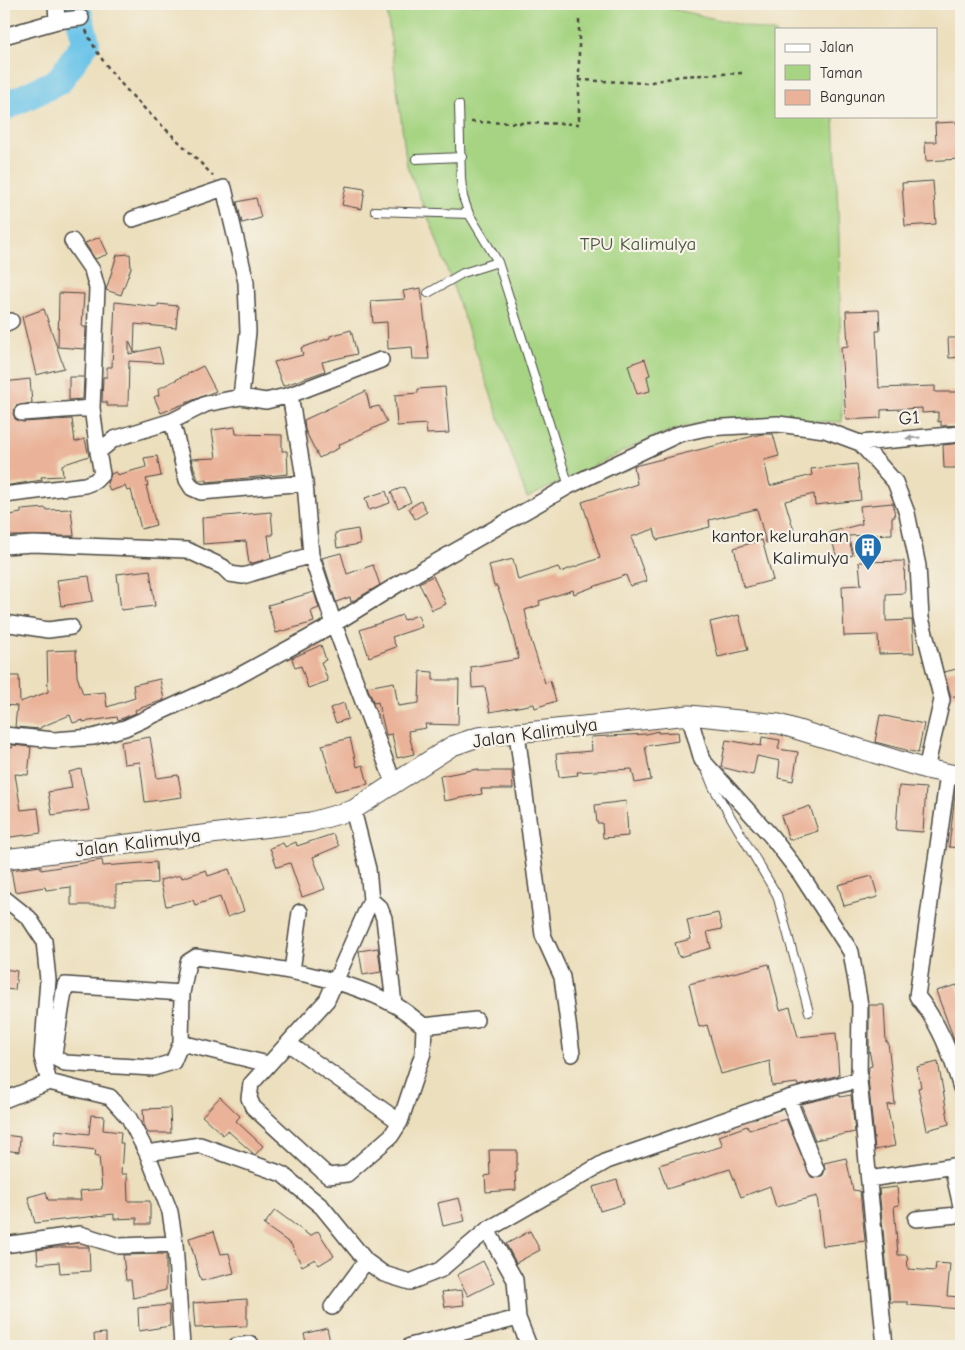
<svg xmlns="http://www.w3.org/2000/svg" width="965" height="1350" font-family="'Comic Neue',sans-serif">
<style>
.green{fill:#a6d482;stroke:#688056}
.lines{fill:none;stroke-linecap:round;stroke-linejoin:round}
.river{stroke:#6bc4e9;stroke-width:28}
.building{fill:#eab399}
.service-casing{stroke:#484641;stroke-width:10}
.minor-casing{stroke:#484641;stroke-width:18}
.tertiary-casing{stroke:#484641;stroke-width:21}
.path{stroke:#484641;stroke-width:2.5;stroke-dasharray:4 4;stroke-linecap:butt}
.service{stroke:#fff;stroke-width:8}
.minor{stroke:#fff;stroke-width:15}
.tertiary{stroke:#fff;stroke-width:19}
.oneway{fill:#a0a0a0}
.labels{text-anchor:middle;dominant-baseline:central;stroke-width:4.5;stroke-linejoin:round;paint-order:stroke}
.park-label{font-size:19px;fill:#4a5541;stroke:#f7f3e8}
.street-label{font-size:19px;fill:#2b2b2b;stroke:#f7f3e8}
.poi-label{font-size:19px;fill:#2b2b2b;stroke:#f7f3e8;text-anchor:end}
</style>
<rect width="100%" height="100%" fill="#f7f3e8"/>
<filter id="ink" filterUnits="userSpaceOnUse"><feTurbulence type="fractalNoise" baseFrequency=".02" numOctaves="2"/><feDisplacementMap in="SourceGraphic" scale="10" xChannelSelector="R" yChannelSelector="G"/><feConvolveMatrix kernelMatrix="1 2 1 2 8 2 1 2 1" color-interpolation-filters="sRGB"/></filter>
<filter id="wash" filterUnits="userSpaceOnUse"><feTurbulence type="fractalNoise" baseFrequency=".0096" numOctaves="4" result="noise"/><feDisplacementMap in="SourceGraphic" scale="20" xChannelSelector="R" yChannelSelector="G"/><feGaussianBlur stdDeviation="1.12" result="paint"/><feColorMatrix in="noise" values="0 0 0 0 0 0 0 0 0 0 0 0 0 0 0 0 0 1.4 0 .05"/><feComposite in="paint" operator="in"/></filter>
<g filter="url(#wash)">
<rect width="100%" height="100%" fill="#ecdfbd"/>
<path class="green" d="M386,4h265l125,29v83h58l5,119 3,187 -112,-4 -32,5 -43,13 -128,62 -93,-266 -27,-66z"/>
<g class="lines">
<path class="river" d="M4,107l55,-26 27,-39 -10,-38"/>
</g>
<g id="blocks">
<path class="building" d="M957,122l3,37 -34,2 -1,-19h11l-1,-19z
M933,181l3,43 -31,2 -3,-43z
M346,186l19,3 -3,20 -20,-4z
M256,198l5,20 -19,5 -5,-21z
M100,237l8,17 -13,5 -10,-16z
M130,254l1,14 -10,27 -15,-5 11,-35z
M421,288l8,71h-16l-1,-12 -24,2 -1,-27 -14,1 -2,-22 34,-2 -2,-8z
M59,293l25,1 -2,33h4l-1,22 -27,-2z
M115,302l43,5v-3l20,2 -2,22 -41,-4 -1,28 -5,-11v13l30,-7 4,16 -34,-2 -1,45h-21v-4h-5l1,-25h4v-10h5z
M44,309l20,59 -28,7 -14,-58z
M879,310l1,21h-4l3,57 56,-2v6h26v33l-20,1v-5l-3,1v-10l-16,1v-5l-41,2v8l-35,2 -5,-73 7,-1 -2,-35z
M351,330l6,24 -35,8 3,9 -42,15 -9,-24 29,-7 -2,-7 29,-10v-2z
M948,338h13v19l-12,1z
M645,359l5,16 -3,1 3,15 -13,3 -9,-29z
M203,366l13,25 -55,22 -7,-16 5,-2 -1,-6z
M69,377h15l-1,22 -14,1z
M30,379l2,24 -16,3 -3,7 2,6 8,3 49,-3 3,23 10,-3 4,17 -27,9 1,11 -22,1 1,3 -38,6v-104z
M445,387l4,46 -22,1 -1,-10 -29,2 -2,-31 23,-2v-4z
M366,391l4,17 9,-2 8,16 -49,23 1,3 -20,10 -14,-28 -1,-10z
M235,427l1,7 46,1v16h5l1,23 -81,8v-2h-9l-7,-21 25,-1 -4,-28z
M762,434h11l6,22 -15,4 6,26 42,-11 -1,-6 46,-5 4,36 -46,5 -1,-11 -29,7 10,33 -29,9 -9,-34 -48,11 1,7 -53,13 -3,-11 -23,8 16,44 -17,5 -4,-11 -52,19 -1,-4 -34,11 1,4 -15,5 6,30 14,43 5,-2 6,20 -21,7 -1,-4 -44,8 -5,-25 -13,1 -1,-21 48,-8 -11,-42 -11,-31h-3l-5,-21 24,-6 5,21 40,-13 2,5 40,-14 -18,-56 55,-18 -3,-18z
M961,443v25h-17l-1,-23z
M157,456l4,20 -15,3 2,7h-2l10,39 -15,4 -10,-39 -4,1 -2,-5 -15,5 -3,-8 4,-9 5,-2 1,3 29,-8 -2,-9z
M404,487l7,15 -13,6 -7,-16z
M386,491l4,12 -21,7 -4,-12z
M421,501l6,11 -12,7 -6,-11z
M893,503l2,14h-3v17l-44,2 5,19 -16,4 -7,-27 32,-8 -2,-18z
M46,508v2l25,-1 3,27h-68l-2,-20 17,-3v-3z
M271,512l2,23h-5l3,23 -22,6 -3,-23 -43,3 -1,-26z
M358,529l2,15 -23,4 -2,-15z
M762,540l11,40 -29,8 -10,-40z
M341,553l6,21 26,-9 7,20 -29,17 -1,-5 -14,5 -14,-44z
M904,561l1,32 -19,1v27l26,-1 2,33 -35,1 -1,-19 -34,1 -2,-50 19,-1 -2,-23z
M150,570l5,36 -34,4 -4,-36z
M89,576l4,25 -32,5 -4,-26z
M433,576l13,28 -14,6 -13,-27z
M314,592l5,16 -8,3 3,11 -38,11 -8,-28z
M402,615l2,5 14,-5 4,12 -30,10 4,10 -27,10 -9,-27z
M739,615l9,35 -30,7 -8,-35z
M321,645l5,15 -5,2 7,19 -20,7 -7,-22 -6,2 -3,-10z
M76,650l1,26 6,18 22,-2 2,15 28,-9 -2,-13 27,-6 4,21 -29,10 1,3 -18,7 -1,-3 -34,5v-2l-10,3 -3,-8 -29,12 -1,2 -25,-2 2,-21 -13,-1v-29h15l1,26 28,-10 -1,-41z
M961,668v26l-10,3 -7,-25z
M420,671l13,1v8h26l-1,45 -33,-1 1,4 -18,3 6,23 -17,4 -5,-24 -6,1 -8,-33 -4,1 -7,-16 27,-5 4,24 21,-3z
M344,703l4,16 -12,4 -6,-15z
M880,715l44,9 -6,29 -43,-11z
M658,731v2l20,-1 1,9 -34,5 6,34 -16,3 -3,-14 -55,3 1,3 -19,2 -3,-23 36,-3 -1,-14 55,-3z
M150,737l7,41 21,-3 4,22 -37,5 -5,-40 -16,2 -3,-22z
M762,737l18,3 -2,9 20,3 -5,29 -15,-3 2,-17 -23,-5 -4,19 -32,-8 5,-27 35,6z
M350,738l7,29 6,-2 5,19 -33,7 -13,-46z
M13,745l18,2 -3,28 -13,-1 6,36 17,-2 3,25 -37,5v-92l8,2z
M81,769l8,41 -37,5 -4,-23 24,-4 -3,-16z
M478,769v2h34l1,18h-32l1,5 -38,7 -4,-25z
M899,786l27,2 -3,44 -27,-2z
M956,786l5,1v61l-12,-1z
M626,801l2,35 -25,2 -1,-15h-5l-2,-18z
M810,806l8,25 -29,9 -8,-24z
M333,834l6,12 -26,11 12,32 -23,8 -12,-34 -13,4 -7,-19 13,-5 2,4 11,-5 1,4z
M102,860l1,6 53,-4 1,21 -41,2v20h-45v-18l-25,3 -1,-3 -30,5 -4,-22 30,-4v4z
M229,869l15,42 -17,6 -7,-20 -25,8 -2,-5 -27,6 -6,-26 21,-5 1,3 24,-8 2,6z
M872,876l6,21 -34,9 -6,-21z
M718,913l4,16 -15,3 4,16 -32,9 -4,-14 16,-4 -4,-19z
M378,948l3,24 -18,3 -4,-24z
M769,964l11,46 10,-3 8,30 38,-4 3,42 -41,11 -1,-3 -25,3 -2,-25 -49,13 -14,-49 -8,2 -10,-43z
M4,969l13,2 -2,19 -11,-1z
M957,985l4,15v58l-25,-67z
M869,1005h15l2,37h2l7,62 -8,1 8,41 -20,4 -7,-72 1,-11 3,-1 -3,-17z
M938,1062l11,62 -22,6 -9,-42 3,-1 -4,-20z
M840,1095v2l11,-2 4,37 -40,8 -14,-36z
M220,1097l20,19 -4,5 27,25 -8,9 -28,-25 -4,5 -21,-19z
M170,1108l1,25h-23l-4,-6 -1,-18z
M91,1115l13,1 -1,14 18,2 -1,11h3l-2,31h6l1,27h22v23h-13v-6l-23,1v-5l-79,9 -7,-26 18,-5 2,8h33l-1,-9 22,-2 -3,-33 -4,-1 1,-5 -42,-5 2,-15 33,4z
M786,1119l25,58 8,1 4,-3 2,-5 -1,-7 22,-5 7,32 7,1 5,50 -42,5 -6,-50 -41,11 -6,-21 -29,11 -11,-28 -63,20 -8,-24 64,-19 -4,-10 28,-10 2,4z
M4,1135l16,2 -1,15 -15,-2z
M489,1150h28v22h-2l1,18 -30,2 -1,-16 5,-1z
M617,1180l7,24 -24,7 -7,-24z
M897,1187l2,18 -5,1 4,49h9l1,14 27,2 1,-8 14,1 -3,32 14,1v12l-53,-4v-3h-18l-11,-113z
M459,1198l6,23 -22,5 -5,-23z
M275,1210l35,26 8,-5 16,25 -15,9 -4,-6 -13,7 -11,-22 -27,-19z
M214,1231l7,23 8,-1 5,20 -33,8 -12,-43z
M530,1231l10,19 -24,13 -10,-19z
M54,1247h35l1,24 -30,2 -1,-11 -21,2 -1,-14z
M166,1254v36l-33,8 -2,-18h-5l-3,-25z
M483,1261l11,22 -26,13 -11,-21z
M462,1290l2,15 -19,2 -3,-15z
M247,1299v27l-52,2 -2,-25z
M169,1305l1,21 -31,5 -1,-23z
M327,1328l4,18h-24l-3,-12z
M106,1333v13h-11l-1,-12z"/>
</g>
</g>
<g filter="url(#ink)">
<use href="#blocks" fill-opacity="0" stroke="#484641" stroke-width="1"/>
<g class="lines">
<g class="service-casing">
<path id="service" d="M459,105l2,74 2,18 6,17 29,48 71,224
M416,159l46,-2
M375,211l94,3
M428,293l35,-20 35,-11
M707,772l6,15 64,108 32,117"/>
</g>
<g class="minor-casing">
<path id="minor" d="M56,4l1,17 24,-3
M4,36l53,-15
M133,219l91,-31 22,94 2,50 -7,65
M72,241l20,29 5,18 -5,120 6,44 16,-13 58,-18 34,-17 35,-7 25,4 24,-6 91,-35
M4,324l7,-3
M290,395l15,88 6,72 23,69 60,160
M22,413l70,-5
M172,421l15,59 5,8 9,4 104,-9
M860,443l101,-9
M4,495l81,-10 10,-4 7,-7 -4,-22
M4,546l29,-2 154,6 36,17 7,7 13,2 68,-21
M4,623l44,7 23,-3
M689,715l13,45 69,76 30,39 50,77 9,53 -1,75 26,266
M517,733l26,202 19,42 10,77
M4,735l50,5 39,-3 32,-9 108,-49 101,-55 69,-43 166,-95 110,-52 27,-6 72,-4 47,6 35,13 35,39 12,31 11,53 3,52 21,82 -16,69
M948,774l-31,222c22,27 34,58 44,92
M4,898l25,20 15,23 4,39 -6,77 7,25 61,15 19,21 18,35 23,59 5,32 7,102
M371,900l9,8 4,10 10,86
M292,971l8,-59
M182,993l-117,-8 -11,69 1,4 10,5 88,5 20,-6 8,-19 1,-50 6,-31 8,-5c66,10 136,15 197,47 11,5 21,15 31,22l-1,27 -23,69 -9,14 -44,38 -19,2 -75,-69 -4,-9 2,-14 76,-84 44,-100 -3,-31 -15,-59
M424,1026l52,-6
M181,1043l87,21
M289,1044l111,78
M788,1098l28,71
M4,1100l45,-18
M147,1153l53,-8 82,29 40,33 44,54 18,13 26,8 30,-12 47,-40 120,-69 181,-63 71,-18
M952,1166l9,40
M869,1179l92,-14
M916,1219l41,-4 4,-6
M487,1230l28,50 3,38 11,28
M4,1245l76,-11 39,12 56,-2
M332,1307l34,-46
M236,1346l15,-2
M410,1346l108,-28"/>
</g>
<g class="tertiary-casing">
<path id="tertiary" d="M4,859l307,-37 42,-12 99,-64 26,-9 211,-22 90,9 147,45 35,7"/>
</g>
<path class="path" d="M86,30c22,54 88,103 127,146
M579,80l68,3 34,-7 61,-3
M471,122l108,2v-108"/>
<use href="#service" class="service"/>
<use href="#minor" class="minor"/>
<use href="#tertiary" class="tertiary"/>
</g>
<defs><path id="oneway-solid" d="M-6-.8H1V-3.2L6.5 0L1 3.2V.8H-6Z" transform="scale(1.25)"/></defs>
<use class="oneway" href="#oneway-solid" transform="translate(913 438) rotate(176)"/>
</g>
<defs>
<g id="building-pin" transform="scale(1.4375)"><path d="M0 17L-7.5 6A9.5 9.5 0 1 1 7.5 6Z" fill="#1f6fb2" stroke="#f7f3e8"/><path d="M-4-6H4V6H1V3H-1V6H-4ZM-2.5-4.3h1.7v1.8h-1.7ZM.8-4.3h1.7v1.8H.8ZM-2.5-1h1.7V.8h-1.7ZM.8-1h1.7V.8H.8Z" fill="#fff"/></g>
</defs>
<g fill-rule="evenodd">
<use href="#building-pin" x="868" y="547"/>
</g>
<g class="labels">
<g class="park-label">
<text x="638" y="244">TPU Kalimulya</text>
</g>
<g class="street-label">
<text transform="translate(909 418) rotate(-4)">G1</text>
<text transform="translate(535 733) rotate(-8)">Jalan Kalimulya</text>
<text transform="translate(138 843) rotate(-7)">Jalan Kalimulya</text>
</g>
<g class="poi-label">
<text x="849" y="536">kantor kelurahan<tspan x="849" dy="22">Kalimulya</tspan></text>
</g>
</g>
<rect width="965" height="1350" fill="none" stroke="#f7f3e8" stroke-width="20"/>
<rect x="775" y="28" width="162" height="90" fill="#f7f3e8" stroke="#a5a39c"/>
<rect x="785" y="44" width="25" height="8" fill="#ffffff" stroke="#a5a39c"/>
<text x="820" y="52" font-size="15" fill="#2b2b2b">Jalan</text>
<rect x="785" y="65" width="25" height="15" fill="#a6d482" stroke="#a5a39c"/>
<text x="820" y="78" font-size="15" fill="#2b2b2b">Taman</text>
<rect x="785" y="90" width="25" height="15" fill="#eab399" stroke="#a5a39c"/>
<text x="820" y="102" font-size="15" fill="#2b2b2b">Bangunan</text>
</svg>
